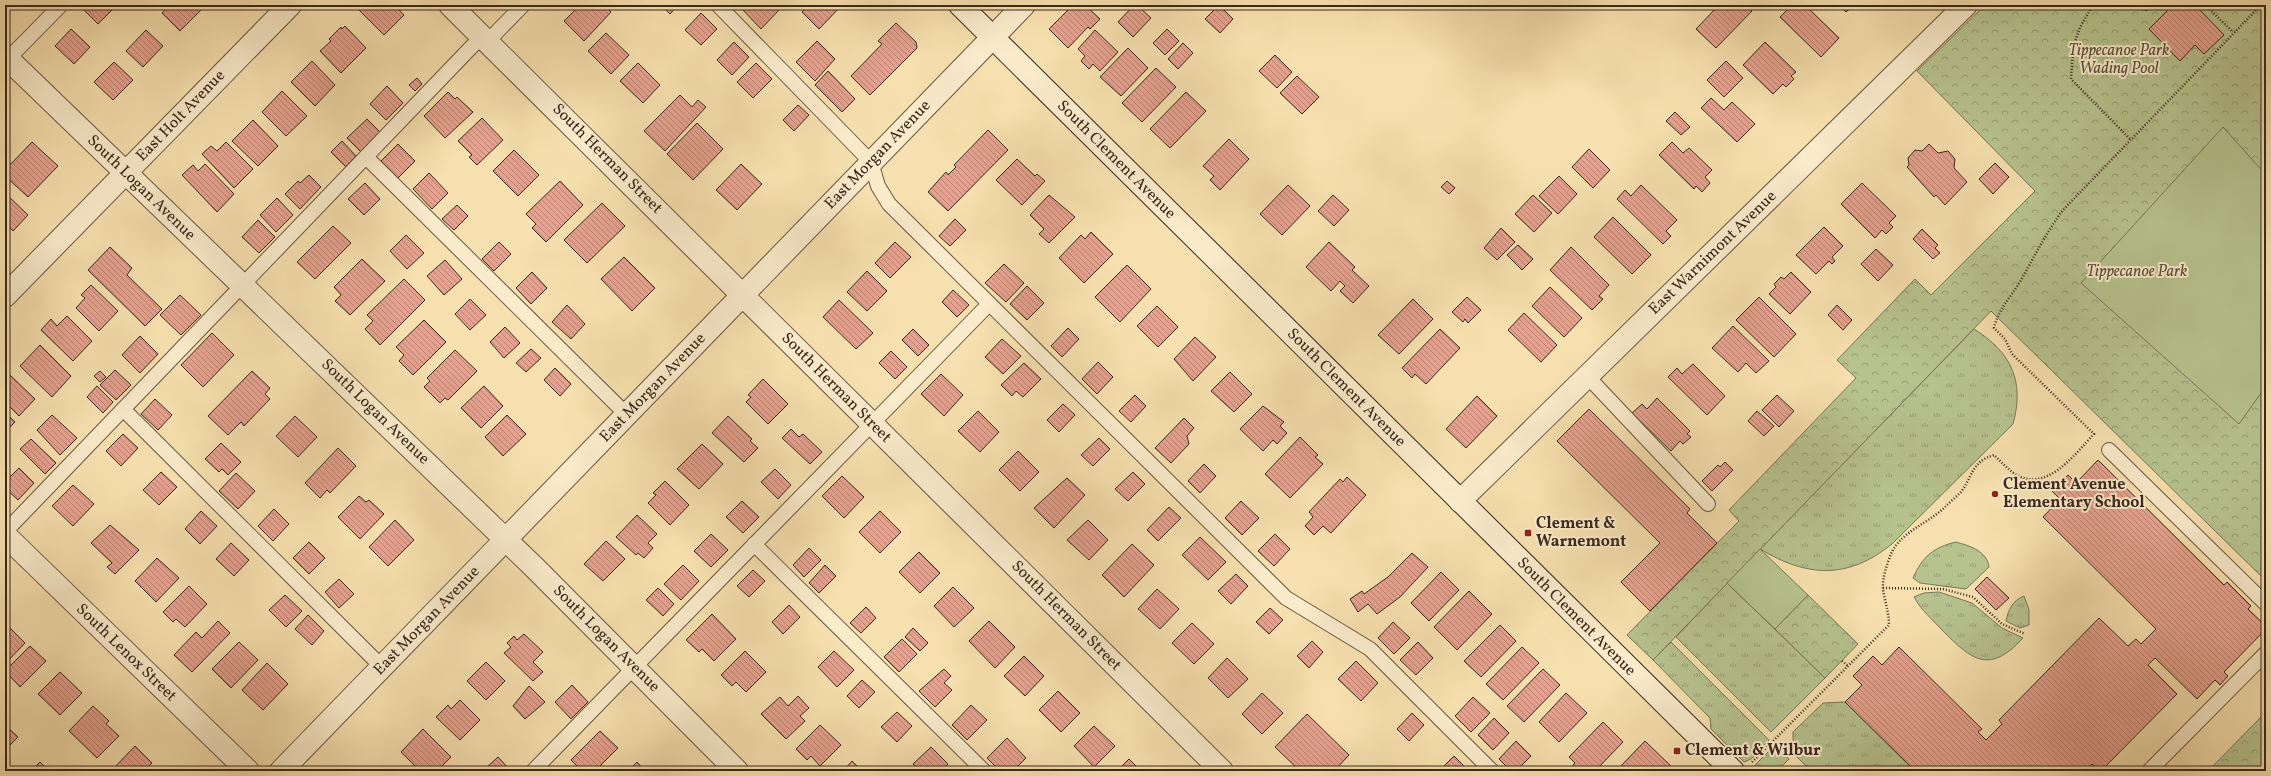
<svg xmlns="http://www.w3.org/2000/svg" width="2271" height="776" font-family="Vollkorn,serif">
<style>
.grass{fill:url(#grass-tufts);stroke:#797656}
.park{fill:url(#park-crowns);stroke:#797656}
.garden{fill:#b7c38f;stroke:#797656}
.building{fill:url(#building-back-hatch);stroke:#3b281c}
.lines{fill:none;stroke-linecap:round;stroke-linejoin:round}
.lane-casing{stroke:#6a5641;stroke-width:16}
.street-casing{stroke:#6a5641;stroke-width:24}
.secondary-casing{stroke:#3b281c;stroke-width:24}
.path{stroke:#3b281c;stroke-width:2.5;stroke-dasharray:1 2;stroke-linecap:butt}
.lane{stroke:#faebcb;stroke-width:14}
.street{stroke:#faebcb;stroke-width:22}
.secondary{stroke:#faebcb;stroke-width:22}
.poi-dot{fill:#8f2418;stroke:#faebcb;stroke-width:1.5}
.labels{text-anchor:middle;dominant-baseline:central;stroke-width:4;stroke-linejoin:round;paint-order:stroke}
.park-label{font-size:16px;font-style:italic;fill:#5a4f39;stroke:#faebcb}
.street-label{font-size:16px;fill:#3b281c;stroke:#faebcb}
.poi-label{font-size:16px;font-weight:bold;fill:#3b281c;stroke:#faebcb;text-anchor:start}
</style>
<defs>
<pattern id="grass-tufts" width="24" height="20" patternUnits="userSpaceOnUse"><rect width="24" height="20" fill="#b7c38f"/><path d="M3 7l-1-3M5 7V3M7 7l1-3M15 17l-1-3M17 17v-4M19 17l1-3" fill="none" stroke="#969e74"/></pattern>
<pattern id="park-crowns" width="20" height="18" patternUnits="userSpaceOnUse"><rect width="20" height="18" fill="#b7c38f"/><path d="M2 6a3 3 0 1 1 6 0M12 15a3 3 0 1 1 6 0" fill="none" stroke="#969e74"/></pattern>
<pattern id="building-back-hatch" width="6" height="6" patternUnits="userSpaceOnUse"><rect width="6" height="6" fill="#e7a18e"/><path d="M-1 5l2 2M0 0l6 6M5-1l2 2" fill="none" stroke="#bc8373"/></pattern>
</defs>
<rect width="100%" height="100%" fill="#f7e0af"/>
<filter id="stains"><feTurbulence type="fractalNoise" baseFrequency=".005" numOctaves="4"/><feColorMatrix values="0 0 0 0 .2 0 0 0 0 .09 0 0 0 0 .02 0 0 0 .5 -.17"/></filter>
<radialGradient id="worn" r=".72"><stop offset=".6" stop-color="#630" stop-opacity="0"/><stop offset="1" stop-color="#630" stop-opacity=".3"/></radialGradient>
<path class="grass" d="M1974,329c37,23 51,52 39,95l-121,120c-45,36 -85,33 -132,5z
M1956,542c14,4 31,9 33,25l-23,22 -46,-6 -7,-5c9,-21 21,-31 43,-36z
M1727,583l98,95 -54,54 -95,-95z
M1939,592l33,11 30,25 21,10c-34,37 -51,22 -81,-8 -10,-11 -21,-20 -28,-33l10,-4z
M2024,596l5,14v15l-9,3 -14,-7c2,-11 7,-21 18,-25z
M1671,642l98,98 -18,19 -7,3 -33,-33 -1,-11 -57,-58z
M1845,702l70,69h-104l-18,-18v-21l30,-29z
M1775,745l14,14 -12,12h-24l3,-7z"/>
<path class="park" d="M1985,5h281v576l-275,-270 -338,349 -26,-25 112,-114 -10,-11 127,-132 -19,-18 78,-81 16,16 104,-104 -118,-120z
M1808,595l50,49 -33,34 -50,-49z
M2266,712v59h-58z"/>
<path class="garden" d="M2223,127l43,48v211l-27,38 -158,-141z
M1760,549l48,46 -33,34 -48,-46z"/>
<path class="building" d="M85,5h26l3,3 -16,16 -16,-16z
M170,5h26l5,5 -21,21 -18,-18z
M354,5h40l10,10 -20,20z
M580,5h24l7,7 -27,29 -20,-20z
M661,5h17l-8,9z
M746,5h30l4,4 -19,20 -19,-20z
M809,5h33l-23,24 -17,-17z
M1073,5h12l15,14 -10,10 -2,-2 -20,21 -19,-19z
M1134,5h3l14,13 -18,19 -15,-15z
M1219,5l14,14 -13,14 -15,-14z
M1719,5h27l6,6 -36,37 -20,-19z
M1792,5h13l34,33 -18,19 -41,-40z
M1839,5h15l-8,7z
M2173,5h22l29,30 -20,19 -9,-9 -15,16 -31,-32z
M701,13l16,16 -16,16 -16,-15z
M896,23l20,19 1,6 -47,47 -19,-19 31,-32 -4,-3z
M345,26l21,22 -25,25 -21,-22 11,-10 -2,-2 12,-12 1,2z
M71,29l19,18 -16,17 -19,-18z
M1167,29l12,12 -14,14 -12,-12z
M146,30l17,16 -20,21 -17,-16z
M1095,30l23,22 -18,19 -7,-7 -4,5 -8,-8 4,-5 -7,-7z
M606,33l23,22 -18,19 -23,-23z
M817,41l18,18 -20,22 -19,-19z
M734,42l15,15 -17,18 -15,-15z
M1765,42l31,30 -5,4 3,3 -8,8 -3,-3 -10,10 -30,-29z
M1183,43l10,10 -15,16 -10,-10z
M1128,48l20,20 -27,28 -21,-19z
M1275,55l17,17 -15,16 -18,-17z
M312,61l23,24 -20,21 -24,-24z
M1726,61l17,17 -19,19 -17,-17z
M114,62l19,18 -20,20 -19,-18z
M638,63l22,22 -17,18 -23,-22z
M756,63l16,16 -19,19 -16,-16z
M1156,68l20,19 -34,35 -20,-19z
M828,71l27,28 -13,13 -27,-27z
M1297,76l22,21 -17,17 -22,-21z
M417,78l5,6 -7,7 -6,-6z
M387,86l16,17 -17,17 -16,-16z
M282,91l25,25 -21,20 -24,-24z
M448,92l7,7 2,-2 16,15 -28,26 -21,-22z
M1186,92l20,19 -36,37 -20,-19z
M680,95l12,12 6,-7 8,7 -41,44 -21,-20z
M1711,98l13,12 8,-8 23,22 -18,18 -36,-34z
M798,105l11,10 -15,16 -11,-11z
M1675,112l15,15 -9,8 -15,-14z
M482,118l21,22 -26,25 -8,-8 3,-2 -14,-14z
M367,119l14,14 -20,19 -14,-14z
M253,120l25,26 -20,20 -26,-25z
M697,123l26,26 -30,31 -26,-26z
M988,130l20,20 -60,61 -20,-19 18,-20 2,3 8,-8 -2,-2z
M1229,139l20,20 -29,31 -10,-10 4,-4 -11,-10z
M342,141l14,15 -10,11 -15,-15z
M32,142l26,24 -30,31 -23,-21v-6z
M226,142l27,27 -19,19 -32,-34 9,-8 6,5z
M1672,142l11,11 6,-5 23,22 -7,7 5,6 -8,9 -6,-6 -2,3 -35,-34z
M398,144l17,17 -17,17 -17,-17z
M1929,144l9,9 10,-2 7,8 -1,9 13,14 -22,23 -9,-10 -2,2 -27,-30 2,-2 -1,-7 7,-8 7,1z
M1589,149l21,21 -17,18 -21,-21z
M514,150l25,25 -21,21 -25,-25z
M1017,159l18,17 2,-2 8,7 -23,24 -26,-25z
M1995,163l14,14 -16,17 -14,-15z
M205,164l29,30 -17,18 -35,-37 11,-10 5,6z
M741,164l21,20 -25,26 -21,-20z
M429,173l19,20 -16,16 -19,-20z
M309,175l12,12 -21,22 -15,-15 13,-13 2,2z
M1559,176l18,18 -19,20 -19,-18z
M560,181l23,24 -37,37 -14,-14 4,-4 -10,-10z
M1447,181l8,7 -6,6 -8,-7z
M365,183l15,16 -16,16 -16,-16z
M1862,183l34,33 -7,7 4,4 -7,7 -4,-4 -7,8 -34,-34z
M1288,185l22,21 -28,29 -22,-21z
M1641,185l36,35 -11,11 5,5 -8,8 -46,-45 8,-9 6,6z
M5,193l23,22 -15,16 -5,-5 -3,3z
M1049,195l26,22 -26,26 -10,-9 5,-5 -14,-14z
M1333,195l16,15 -15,16 -16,-15z
M1533,195l19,18 -18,19 -19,-18z
M277,198l16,17 -17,17 -16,-17z
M602,203l23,23 -38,37 -23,-23z
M457,205l11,11 -14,14 -12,-11z
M1613,217l38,38 -19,19 -38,-37z
M955,219l11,11 -16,16 -11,-10z
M258,220l17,17 -16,16 -17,-16z
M333,226l18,17 -36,36 -18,-17z
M1824,227l19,19 -11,11 3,4 -3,3 -3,-3 -13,13 -20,-19z
M1501,228l14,14 -18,18 -13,-12z
M1922,229l16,16 -3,3 5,5 -7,6 -20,-20z
M1091,232l22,22 -29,29 -25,-25 22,-23 4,4z
M406,235l18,18 -17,16 -17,-18z
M499,242l12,12 -17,17 -12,-12z
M895,242l16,15 -21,21 -15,-15z
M1329,242l26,25 -3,3 17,16 -16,17 -13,-12 5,-5 -5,-5 -9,10 -25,-24z
M1518,245l15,14 -11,11 -15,-15z
M110,247l22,21 -5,7 35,34 -17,17 -57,-56z
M1571,247l38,38 -10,11 4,3 -11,11 -42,-40z
M1876,249l17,16 -15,16 -17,-17z
M624,257l31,31 -23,23 -31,-32z
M362,259l23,22 -35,34 -15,-14 6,-6 -7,-8z
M445,260l17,19 -18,16 -17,-19z
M1004,264l20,19 -18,19 -21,-19z
M1127,265l24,24 -31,33 -25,-25z
M867,271l20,20 -20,20 -20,-19z
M532,272l15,16 -16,16 -15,-16z
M1791,272l20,20 -21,22 -21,-20 7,-7 -2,-3 7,-7 3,2z
M404,279l21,21 -45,45 -15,-16 8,-8 -6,-6z
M91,285l27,26 -19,20 -23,-23 9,-10 -4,-3z
M1027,286l17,17 -17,17 -17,-16z
M1550,287l32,31 -18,19 -32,-31z
M953,290l16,15 -12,12 -15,-15z
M180,295l21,20 -20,20 -21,-20z
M1467,297l14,13 -13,13 -3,-4 -2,3 -11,-10z
M1759,297l37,37 -22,23 -38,-37z
M470,299l16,16 -16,15 -15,-16z
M1413,299l20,20 -34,35 -21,-19z
M839,300l34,33 -17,16 -33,-32z
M567,305l18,19 -14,15 -19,-17z
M1837,305l15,15 -9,10 -15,-15z
M1157,306l21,21 -20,20 -21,-21z
M1524,313l33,32 -16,17 -33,-32z
M67,316l25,25 -19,20 -32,-31 10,-11 6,7z
M424,320l22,22 -33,33 -14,-14 5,-6 -8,-8z
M1733,326l36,35 -13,12 -10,-10 -8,9 -26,-24z
M505,327l15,16 -16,15 -14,-16z
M1068,328l11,11 -17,18 -11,-11z
M913,329l16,16 -11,11 -16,-16z
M1440,329l20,19 -34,36 -11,-10 -3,4 -10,-10z
M212,333l22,22 -31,32 -22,-22z
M140,336l18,18 -18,19 -18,-18z
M1195,337l21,20 -23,24 -19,-22z
M1002,339l19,17 -18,18 -18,-17z
M40,345l31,31 -19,21 -32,-31z
M531,349l10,9 -15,14 -10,-9z
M455,350l22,21 -29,29 -3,-2 -5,5 -16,-16 6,-6 -3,-3z
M891,351l16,16 -12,12 -16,-16z
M1098,362l15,15 -16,17 -15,-15z
M1024,363l17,16 -18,18 -7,-6 -4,5 -11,-11z
M1693,364l32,32 -18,19 -39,-38 9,-9 5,6z
M555,368l16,16 -11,12 -16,-16z
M115,370l16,15 -15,15 -16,-15z
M100,371l6,6 -6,5 -6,-6z
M252,371l18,17 -5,6 5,5 -26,27 -3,-4 -13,13 -20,-19z
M1230,372l22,22 -18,18 -23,-21z
M941,374l22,21 -19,21 -23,-22z
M10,375l25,24 -16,17 -14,-14v-22z
M763,379l25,25 -20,20 -22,-22 5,-5 -3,-2z
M97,386l16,16 -10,11 -16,-16z
M484,386l19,20 -22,22 -20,-20z
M1135,395l11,11 -15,16 -12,-11z
M1777,395l17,16 -15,16 -17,-17z
M1477,396l20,20 -31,32 -20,-19z
M1657,398l33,33 -3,3 4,3 -8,7 -3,-3 -9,10 -39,-38 10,-9 5,5z
M155,399l17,16 -14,15 -17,-16z
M1063,404l12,11 -16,17 -12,-12z
M1263,406l21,16 -4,4 7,7 -10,11 -4,-4 -10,11 -23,-22z
M1589,409l101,100 -3,4 30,30 -67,68 -29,-29 39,-39 -103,-102z
M978,411l21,21 -19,20 -22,-21z
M1757,411l17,15 -10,10 -16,-15z
M5,412l10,10 -10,10z
M52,415l25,23 -17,17 -23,-25z
M507,415l19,19 -23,22 -18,-19z
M295,416l22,21 -19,20 -22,-21z
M728,416l24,23 -2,2 8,7 -14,14 -32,-29z
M1184,418l10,10 -7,8 2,8 -18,19 -16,-15z
M791,429l8,8 4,-3 19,18 -12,12 -28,-26z
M123,434l15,14 -17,18 -15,-15z
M1300,437l18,18 -3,2 8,7 -33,34 -25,-24z
M1099,438l11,11 -17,17 -12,-11z
M31,439l25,24 -11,11 -25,-25z
M221,443l20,19 -13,13 -6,-6 -3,3 -14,-13z
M702,444l21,20 -24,25 -22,-20z
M338,448l18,18 -26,27 -3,-3 -7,8 -15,-15z
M1018,451l21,21 -19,19 -21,-21z
M2098,460l126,125 3,-3 24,24 -3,3 18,17v3l-42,43 4,4 -8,9 -5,-5 -18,19 -42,-41 -7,7 29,29 -76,77 -9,-7 -6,7h-171l-70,-69 17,-17 -9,-9 20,-20 9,9 17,-18 83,82 -4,3 8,8 16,-16 -3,-4 100,-102 29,28 8,-7 5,5 15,-15 -113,-112 17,-18 -8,-8 16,-16 8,8z
M1725,462l8,8 -21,21 -10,-10 16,-16 2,2z
M1204,464l12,12 -16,17 -12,-12z
M19,468l15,15 -16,17 -13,-12v-6z
M775,469l16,16 -13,14 -17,-17z
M161,472l16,15 -18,18 -16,-15z
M1133,472l12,12 -17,17 -13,-12z
M236,473l19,18 -17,18 -19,-18z
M842,476l22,21 -20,21 -22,-22z
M1347,477l19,18 -35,38 -8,-7 -9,9 -9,-9 8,-9 -4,-5 31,-33 3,3z
M1067,478l18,17 -31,33 -20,-20z
M665,481l24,24 -19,20 -22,-22 8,-8 -3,-2z
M73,485l21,19 -21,22 -21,-20z
M359,496l7,6 3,-2 15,14 -24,25 -22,-22z
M742,501l17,16 -16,16 -17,-16z
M1241,501l18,17 -17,17 -17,-17z
M1169,507l12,11 -23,23 -11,-11z
M274,509l15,15 -16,17 -15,-15z
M201,511l16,15 -17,18 -15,-15z
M880,511l21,21 -21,21 -21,-21z
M637,515l20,19 -9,9 5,5 -9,10 -6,-5 -2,2 -20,-18z
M395,520l19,20 -26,26 -19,-19z
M1088,520l20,20 -19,20 -22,-20z
M110,525l29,25 -24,24 -8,-7 5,-4 -21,-20z
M711,534l17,16 -17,17 -17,-16z
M1275,534l15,15 -16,17 -16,-15z
M1200,537l26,25 -18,18 -26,-25z
M606,541l19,18 -22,22 -19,-17z
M309,542l16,16 -16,16 -16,-16z
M231,543l18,17 -15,16 -18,-17z
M1132,544l22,21 -30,32 -22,-22z
M809,548l12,12 -17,17 -11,-12z
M919,552l21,21 -20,20 -21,-21z
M1412,553l16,14 -28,30 -23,17 -9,-10 -10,8 -8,-13 12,-8 2,3 24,-17z
M157,558l22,20 -23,24 -21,-21z
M683,565l16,16 -18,19 -17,-16z
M825,565l11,11 -17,17 -10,-10z
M753,570l12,11 -16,16 -12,-11z
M1441,572l18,18 -30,31 -18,-18z
M1236,574l12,12 -17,18 -13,-13z
M1987,577l22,21 -13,12 -21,-21z
M339,579l15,15 -15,14 -14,-16z
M189,586l18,18 -22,23 -9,-8 -3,3 -10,-10z
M953,587l21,21 -20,19 -20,-21z
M658,588l16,16 -11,12 -17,-16z
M1157,589l22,20 -19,20 -22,-20z
M1469,591l23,23 -35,36 -23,-23z
M285,595l17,16 -16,16 -17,-17z
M789,605l11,12 -17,17 -11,-12z
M866,607l10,11 -15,15 -11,-10z
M1270,608l13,12 -14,14 -13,-12z
M712,614l24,25 -22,22 -12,-12 -3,3 -13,-12z
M308,615l16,16 -12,14 -17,-16z
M218,621l12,12 -38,39 -18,-17 22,-23 6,6z
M989,621l26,26 -20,21 -26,-27z
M1393,622l17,16 -16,16 -16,-16z
M1192,623l22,21 -20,20 -22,-21z
M1500,625l16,16 -35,36 -17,-16z
M8,626l17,17 -20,21v-35z
M913,628l15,15 -8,8 -15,-14z
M524,634l19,18 -10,10 10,10 -10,9 -29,-28 7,-6 -4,-4 7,-7 3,4z
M902,639l15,15 -18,18 -15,-15z
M1312,641l11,11 -14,16 -12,-12z
M239,642l19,18 -27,28 -19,-19z
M1418,642l15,16 -17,17 -16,-15z
M30,646l16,15 -26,26 -15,-16z
M1522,647l17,16 -36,37 -17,-16z
M745,651l21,21 -20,20 -10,-10 -4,4 -11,-11z
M834,651l20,19 -17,17 -19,-20z
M1024,656l20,20 -19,20 -21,-20z
M1227,658l21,21 -20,19 -20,-20z
M1356,661l22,22 -17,18 -23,-22z
M486,662l19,19 -19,19 -19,-19z
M267,663l21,21 -25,26 -21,-20z
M944,669l7,7 -7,7 8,7 -17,17 -16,-16z
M1543,669l17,16 -36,37 -17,-16z
M60,672l22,21 -22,22 -22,-21z
M862,680l13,12 -16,16 -12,-12z
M572,685l16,17 -17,17 -16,-17z
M529,686l16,16 -20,17 -12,-13z
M1058,691l22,22 -19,19 -22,-22z
M1262,693l21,20 -21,21 -20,-20z
M1566,693l21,20 -28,29 -20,-20z
M798,696l11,12 -9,8 5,5 -19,18 -25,-25 19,-17 8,9z
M1473,697l17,16 -19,19 -16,-16z
M460,700l20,20 -20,20 -24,-23 12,-12 3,4z
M971,705l16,15 -20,20 -15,-15z
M93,706l16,15 -3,3 13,12 -22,22 -28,-27z
M897,712l15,14 -15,16 -16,-15z
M1412,713l12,12 -15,16 -12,-12z
M1307,714l42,41 -15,16h-34l-25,-24z
M1494,718l15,15 -16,17 -15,-15z
M1603,722l20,20 -28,29h-27l7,-8 -6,-6z
M5,725l13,12 -13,13z
M820,725l21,20 -21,21 -9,-10 -4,4 -11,-11z
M1094,726l21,20 -21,21 -20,-21z
M423,729l28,28 -14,14h-17l-19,-19z
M600,731l18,17 -23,23h-13l-11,-11z
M1007,738l19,20 -13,13h-13l-13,-13z
M1516,741l15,15 -15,15h-5l-12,-12z
M1645,741l28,27 -3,3h-54z
M135,746l17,17 -8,8h-31l-1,-1z
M931,747l17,17 -7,7h-21l-7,-7z
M1454,756l15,15h-30z
M498,757l13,14h-22l-3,-3z
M1129,759l12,12h-24z
M852,761l10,10h-19z
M40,762l9,9h-18z
M637,762l8,9h-17z"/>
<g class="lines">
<g class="lane-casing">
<path id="lane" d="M718,5l153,157 7,24 11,18 397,394 84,51 122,122
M488,41l35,-36
M5,62l56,-57
M366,157l261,258
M1587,376l121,128
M123,409l259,258
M2109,450l157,154
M5,532l477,-496
M754,544l230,227
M533,771l456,-467
M2149,771l117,-118"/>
</g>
<g class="street-casing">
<path id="street" d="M450,5l772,766
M8,59l527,509 202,203
M5,296l285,-291
M1460,501l506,-496
M5,535l243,236
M281,771l743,-766"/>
</g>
<g class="secondary-casing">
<path id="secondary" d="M960,5l773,766"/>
</g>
<path class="path" d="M2094,5c-20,27 -21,41 -23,74l59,60
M2125,5l21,5 6,-5
M2205,5l28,27
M1883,588l60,1 30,8 29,27 23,10
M1842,661l6,5
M1752,762l137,-137c0,-13 -4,-23 -6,-35 -1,-12 4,-26 8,-36 9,-22 38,-31 54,-47 5,-5 11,-10 16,-15 12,-16 10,-30 33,-37 6,6 12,12 18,17 33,24 62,-17 82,-38l-82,-80 -7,-15 -11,-11c4,-18 16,-30 26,-46 14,-25 26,-49 43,-72l198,-205"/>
<use href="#lane" class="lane"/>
<use href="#street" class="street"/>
<use href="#secondary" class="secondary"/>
</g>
<g class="poi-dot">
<circle cx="1995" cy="494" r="4"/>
<rect x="1524" y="529" width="8" height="8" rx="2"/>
<rect x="1673" y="747" width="8" height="8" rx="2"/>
</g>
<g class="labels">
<g class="park-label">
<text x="2119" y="51">Tippecanoe Park<tspan x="2119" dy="18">Wading Pool</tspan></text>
<text x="2137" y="272">Tippecanoe Park</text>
</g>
<g class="street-label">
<text transform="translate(181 116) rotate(-46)">East Holt Avenue</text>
<text transform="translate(878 155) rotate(-46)">East Morgan Avenue</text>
<text transform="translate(607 159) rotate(45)">South Herman Street</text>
<text transform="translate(1116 160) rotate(45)">South Clement Avenue</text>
<text transform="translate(141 188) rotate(44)">South Logan Avenue</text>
<text transform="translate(1713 253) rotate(-44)">East Warnimont Avenue</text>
<text transform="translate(653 388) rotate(-46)">East Morgan Avenue</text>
<text transform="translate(836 388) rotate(45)">South Herman Street</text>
<text transform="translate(1346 388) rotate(45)">South Clement Avenue</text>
<text transform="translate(375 412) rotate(44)">South Logan Avenue</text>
<text transform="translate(1066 616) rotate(45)">South Herman Street</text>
<text transform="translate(1576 617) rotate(45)">South Clement Avenue</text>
<text transform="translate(427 621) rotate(-46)">East Morgan Avenue</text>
<text transform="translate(606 639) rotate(45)">South Logan Avenue</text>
<text transform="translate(126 653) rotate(44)">South Lenox Street</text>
</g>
<g class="poi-label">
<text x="2003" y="485">Clement Avenue<tspan x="2003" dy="18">Elementary School</tspan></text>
<text x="1536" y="524">Clement &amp;<tspan x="1536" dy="18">Warnemont</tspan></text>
<text x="1685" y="751">Clement &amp; Wilbur</text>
</g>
</g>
<rect width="2271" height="776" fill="none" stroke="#f7e0af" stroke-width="20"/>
<rect x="6" y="6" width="2259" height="764" fill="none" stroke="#3b281c" stroke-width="2"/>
<rect x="10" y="10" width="2251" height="756" fill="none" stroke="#3b281c"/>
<rect width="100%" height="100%" filter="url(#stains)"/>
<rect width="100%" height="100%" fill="url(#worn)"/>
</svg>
